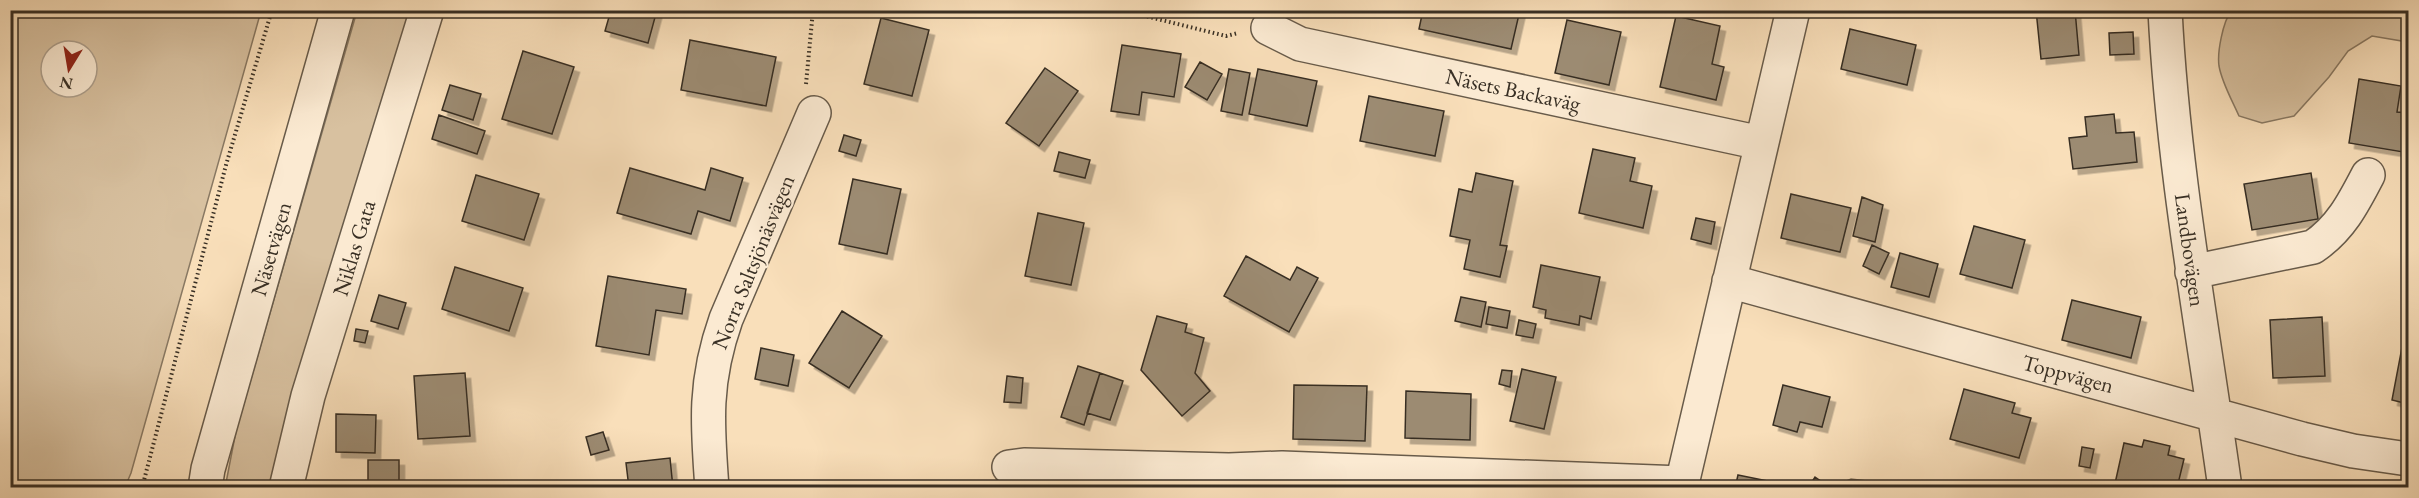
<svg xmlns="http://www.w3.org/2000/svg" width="2419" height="498" font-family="'EB Garamond',serif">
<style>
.green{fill:#d8c1a0;stroke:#887862;stroke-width:1.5;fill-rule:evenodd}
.building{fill:#9c8b72;stroke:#382f24;stroke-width:1.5;filter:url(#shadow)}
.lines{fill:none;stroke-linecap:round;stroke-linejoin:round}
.minor-casing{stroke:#685b4a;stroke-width:36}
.path{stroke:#382f24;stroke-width:4;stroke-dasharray:1.5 3;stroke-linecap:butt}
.minor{stroke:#fbead2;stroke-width:33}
.labels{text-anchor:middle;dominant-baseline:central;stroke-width:4.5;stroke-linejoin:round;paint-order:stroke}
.street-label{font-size:22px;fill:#382f24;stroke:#fbead2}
</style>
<defs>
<filter id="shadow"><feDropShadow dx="5.5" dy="5.5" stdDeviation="0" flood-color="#0004"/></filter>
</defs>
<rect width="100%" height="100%" fill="#f9dfba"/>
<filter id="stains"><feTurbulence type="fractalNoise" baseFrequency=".00333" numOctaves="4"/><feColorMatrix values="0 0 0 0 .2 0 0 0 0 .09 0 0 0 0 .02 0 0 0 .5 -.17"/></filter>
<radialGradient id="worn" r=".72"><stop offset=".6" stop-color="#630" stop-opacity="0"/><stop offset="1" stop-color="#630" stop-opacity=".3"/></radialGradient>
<path class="green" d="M10,11h251l-130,462 -6,14h-114zM51,51h36v36h-36z
M357,11h53l-138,476 -47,1 11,-57z
M2231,11h177v31l-36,-6 -24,15 -19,26 -35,39 -32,7 -23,-7c-7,-16 -17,-33 -20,-50 -2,-14 4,-44 12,-55z
M1851,479l63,8h-81z"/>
<path class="building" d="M611,10h46l-9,33 -43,-12z
M1423,10h97l-9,39 -92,-20z
M2036,10h39l4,45 -38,4z
M1676,16l44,10 -8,38 12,3 -8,33 -56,-13z
M881,18l48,12 -17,66 -48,-12z
M1567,20l54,12 -12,53 -54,-12z
M1850,29l66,16 -9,40 -66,-16z
M2133,32l1,22 -24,1 -1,-22z
M690,40l86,17 -10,49 -85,-16z
M1122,45l59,9 -7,43 -32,-5 -3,23 -28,-4z
M523,51l51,16 -22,67 -50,-15z
M1200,62l22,12 -15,26 -22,-13z
M1045,68l33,23 -39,55 -33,-23z
M1229,69l21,4 -8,42 -21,-4z
M1258,69l59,12 -10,45 -58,-12z
M2359,79l42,7 -4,26 11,1 -5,39 -54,-9z
M450,85l31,9 -8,26 -31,-10z
M1369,96l75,15 -9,45 -75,-15z
M2114,114l2,19 18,-1 3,30 -64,7 -4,-31 18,-2 -2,-19z
M439,115l46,16 -8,23 -45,-15z
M844,135l17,5 -5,16 -17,-5z
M1593,149l42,9 -5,23 22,5 -9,42 -64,-15z
M1059,152l31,8 -5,18 -31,-7z
M630,168l75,22 6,-22 32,10 -13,43 -32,-10 -7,23 -74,-21z
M1476,173l37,8 -13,64 7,1 -7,31 -36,-8 6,-29 -20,-4 9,-47 13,3z
M2311,173l7,46 -66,11 -8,-46z
M476,175l63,19 -15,46 -62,-19z
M853,179l48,10 -14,65 -48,-10z
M1791,194l60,14 -11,44 -59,-14z
M1862,197l21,8 -8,37 -22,-6z
M1038,213l46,10 -13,62 -46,-9z
M1696,218l19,4 -4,22 -20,-5z
M1974,226l51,14 -13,48 -52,-14z
M1872,245l17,8 -10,21 -16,-8z
M1900,253l38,11 -9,33 -38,-10z
M1246,256l44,24 7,-13 21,11 -29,54 -65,-36z
M1541,265l59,12 -9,42 -11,-3 -1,9 -34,-7 1,-8 -13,-3z
M455,267l68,21 -14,43 -67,-22z
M608,276l78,13 -4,25 -26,-4 -7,45 -53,-9z
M379,295l27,8 -8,26 -27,-8z
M1461,297l25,5 -5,25 -26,-6z
M2072,300l69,17 -10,41 -69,-18z
M1489,307l21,4 -3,17 -21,-4z
M842,311l40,25 -33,52 -40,-25z
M1157,316l30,8 -2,8 19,6 -9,35 15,18 -28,25 -41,-46z
M2322,317l3,59 -52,2 -3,-58z
M1519,320l17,4 -3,14 -17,-3z
M2407,321h1v83l-16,-4z
M356,329l12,2 -3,12 -11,-2z
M761,348l33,7 -6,31 -33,-7z
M1078,366l22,7 -16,52 -23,-8z
M1522,369l34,8 -12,52 -34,-8z
M1502,370l10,1 -2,16 -11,-3z
M465,373l5,63 -52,3 -4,-63z
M1100,373l23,8 -13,39 -23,-7z
M1007,376l16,2 -2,25 -17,-1z
M1294,385l73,1 -2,55 -72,-2z
M1783,385l47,12 -8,30 -22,-5 -3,10 -24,-7z
M1964,389l51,14 -3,10 19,5 -12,40 -69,-19z
M1406,391l65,3 -1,46 -65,-2z
M336,414l40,1 -1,38 -39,-1z
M603,432l6,18 -18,5 -5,-18z
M2144,440l26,6 -2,9 16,4 -7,29h-63l10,-45 18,4z
M2082,447l12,2 -4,19 -11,-2z
M670,458l3,30h-44l-3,-25z
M368,460h31v28h-31z
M1738,475l50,10 -1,3h-52z
M1060,477l22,3 14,8h-47z
M1815,477l10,7 -3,4h-14z"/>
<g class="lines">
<g class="minor-casing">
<path id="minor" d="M2165,10c8,161 38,319 60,478
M1268,28l32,16 461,99
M2192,272l121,-25c27,-18 40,-43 55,-72
M1729,281l573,158 51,12 55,8
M1009,467l15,-2 205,5 53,-2 400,15
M205,488l3,-19 130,-459
M286,488l22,-92 119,-386
M712,488c-5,-65 -8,-107 14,-169l88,-206
M1681,488l112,-478"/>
</g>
<path class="path" d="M1121,10l105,26 12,-3
M806,84l7,-74
M142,488l84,-323 46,-155"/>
<use href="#minor" class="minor"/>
</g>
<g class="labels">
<g class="street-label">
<text transform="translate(1513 90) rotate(12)">Näsets Backaväg</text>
<text transform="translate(354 248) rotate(-73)">Niklas Gata</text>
<text transform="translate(271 249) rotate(-74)">Näsetvägen</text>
<text transform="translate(2190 250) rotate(82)">Landbovägen</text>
<text transform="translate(753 262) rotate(-68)">Norra Saltsjönäsvägen</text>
<text transform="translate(2068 374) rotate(15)">Toppvägen</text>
</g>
</g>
<rect width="2419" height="498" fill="none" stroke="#f9dfba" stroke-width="36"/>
<rect x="12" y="12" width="2395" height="474" fill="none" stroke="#382f24" stroke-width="3"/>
<rect x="18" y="18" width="2383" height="462" fill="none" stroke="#382f24" stroke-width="1.5"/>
<g transform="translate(69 69) rotate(191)"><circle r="28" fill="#fbead2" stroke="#ad9f8c" stroke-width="1.5"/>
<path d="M0-4.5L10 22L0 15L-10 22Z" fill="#8f2418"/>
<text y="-9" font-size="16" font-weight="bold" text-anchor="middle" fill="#382f24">N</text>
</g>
<rect width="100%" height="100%" filter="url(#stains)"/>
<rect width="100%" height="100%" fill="url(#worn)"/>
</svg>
